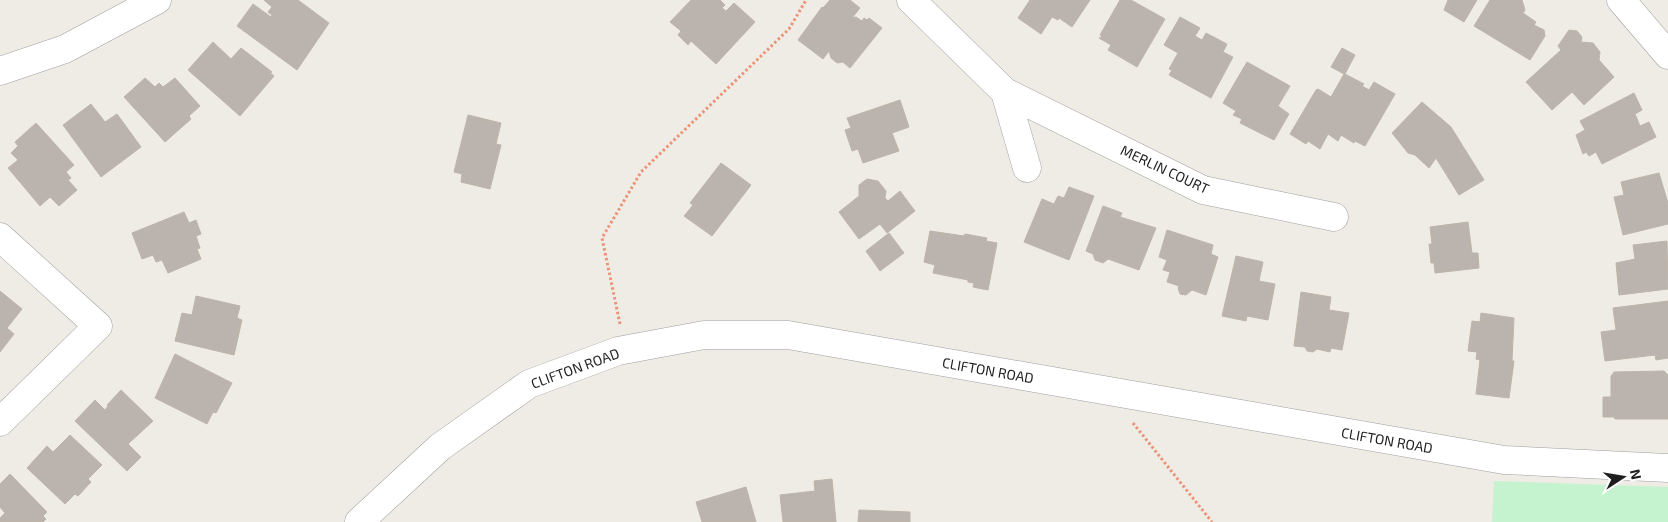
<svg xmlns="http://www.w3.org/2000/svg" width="1668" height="522" font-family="'Exo 2',sans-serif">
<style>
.park{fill:#c6f3cf}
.building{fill:#bbb4ae;stroke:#beb4a9}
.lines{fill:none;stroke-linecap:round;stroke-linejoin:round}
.minor-casing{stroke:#9f9f9f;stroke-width:29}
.path{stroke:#eb9378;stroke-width:3;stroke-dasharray:2.5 2.5;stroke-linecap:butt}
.minor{stroke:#fff;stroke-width:28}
.labels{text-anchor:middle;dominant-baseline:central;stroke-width:4;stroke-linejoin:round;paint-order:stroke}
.street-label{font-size:14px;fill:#1e1e1e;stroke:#fff}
</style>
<rect width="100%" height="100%" fill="#eeece5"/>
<path class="park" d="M1494,481l174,6v35h-176z"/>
<path class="building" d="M298,0l31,23 -32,47 -60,-44 16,-22 18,13 1,-2 -4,-3 4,-5 -8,-7z
M691,0h29l5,5 -3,3 4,3 8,-8 21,19 -39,42 -25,-23 -3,4 -10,-10 3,-4 -11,-9z
M830,0h20l10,8 -8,10 4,-1 6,4 2,-3 3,2 2,-2 13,10 -32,40 -7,-6 -6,1 -6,-5 -2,-7 -6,8 -25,-19 24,-33 1,1z
M1030,0h60l-18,27 -13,-9 -1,2 -6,-3 -11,17 -23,-16z
M1120,0h11l34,19 -28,48 -29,-17 3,-5 -12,-7 3,-1 -2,-2z
M1448,0h29l-13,22 -20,-12z
M1490,0h32l3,10 -2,3 13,9 -2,3 10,5 1,6 -15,24 -56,-34z
M1180,17l20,11 -5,8 7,4 4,-7 21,11 -4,8 10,5 -22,41 -42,-23 3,-5 -3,-1 9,-16 -14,-8z
M1569,30l8,1 5,6 -1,5 12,1 7,9 -1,8 15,17 -30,28 -12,-13 -20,18 -26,-28 35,-32 -3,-4z
M213,42l18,17 10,-11 31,24 -2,1 4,3 -34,40 -52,-46z
M1342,48l13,7 -10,19 19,10 -2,2 7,4 5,-8 21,12 -30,52 -10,-5 -1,2 -13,-8 -3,6 -10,-7 -8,15 -12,-8 -2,3 -16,-10 26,-44 2,-1 13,8 13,-23 -13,-7z
M1247,62l43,24 -12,20 11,8 -15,26 -34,-17 2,-4 -9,-4 3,-4 -13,-8z
M145,78l10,9 4,-4 4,4 12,-9 25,28 -11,10 2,3 -26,23 -41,-45z
M1634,93l8,17 -7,4 5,12 9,-4 7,15 -54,27 -6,-12 -7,4 -3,-4 -3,2 -7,-19 9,-5 -5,-9z
M900,100l9,27 -17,6 7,18 -36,12 -5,-14 -6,2 -7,-21 6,-2 -4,-10z
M1422,102l29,25 33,53 -25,15 -23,-37 -7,10 -14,-13 -7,-2 -16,-20z
M91,104l14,18 12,-8 24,33 -40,30 -38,-52z
M468,115l33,8 -5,21 5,1 -11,44 -29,-7 1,-8 -8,-2z
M36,123l38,42 -8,7 5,6 -3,2 9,10 -18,16 -9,-9 -10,9 -32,-38 10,-8 -7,-7 7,-7 -3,-4z
M721,163l30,22 -39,51 -28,-20 9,-11 -3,-2z
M1659,173l9,30v21l-45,11 -9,-38 10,-2 -3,-13z
M867,179l11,2 8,10 -1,7 3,3 12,-10 15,20 -28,22 -7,-9 -21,15 -20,-27 20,-16v-11z
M1069,187l25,9 -25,64 -45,-18 18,-43 12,5 4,-8 6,2z
M1103,206l19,7 -2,4 36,11 -17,42 -31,-11 -5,4 -8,-3 -2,-6 -7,-3z
M184,212l5,11 7,-3 5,14 -5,2 4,12 -3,1 4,10 -33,14 -6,-13 -6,2 -3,-7 -11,4 -10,-26z
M1468,222l4,31h6l1,15 -44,5 -1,-10h-3l-2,-19h3l-2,-17z
M1167,230l46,15 -2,9 7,3 -12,38 -14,-5 -6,5 -6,-1 -2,-6 1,-2 -12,-4 3,-10 -7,-2 4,-10 -8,-3z
M930,231l34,5 1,-2 22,4 -1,3 11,2 -9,47 -15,-3 1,-4 -6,-1v-2l-35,-7 2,-8 -11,-3z
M889,233l15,20 -24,18 -14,-20z
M1667,241l1,48 -49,6 -3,-32 19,-4 -2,-14z
M1236,256l27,6 -4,19 16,3 -7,36 -21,-4 -1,5 -24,-5z
M0,291l22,18 -15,19 7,6 -14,18z
M1301,292l30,5 -2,13 20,3 -7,37 -11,-2 -1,4 -13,-3 -4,3 -6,-1 -2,-4 -11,-1z
M196,296l44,10 -3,12 5,2 -8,35 -59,-14 7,-28 10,2z
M1668,301v57l-12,2 -1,-5 -50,6 -4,-29 15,-2 -3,-22z
M1481,313l33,5 -2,43h2l-5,37 -33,-4 4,-34 -4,-1 1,-7 -9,-1 4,-30 8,1z
M175,354l57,29 -16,30 -3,-1 -6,12 -52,-26z
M1664,371l4,4v44h-53l-1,-2h-11v-20h8v-21l3,-4z
M121,390l32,31 -25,23 13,13 -14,14 -52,-50 20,-21 10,10 3,-4 -1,-1z
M70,435l32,30 -14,14 3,3 -13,14 -3,-2 -10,10 -38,-36 20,-22 6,6z
M10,474l37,38 -4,4 3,3 -3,3h-43v-4l5,-5 -5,-6v-23z
M832,479l4,43h-53l-3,-27 35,-4 -1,-10z
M746,487l10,35h-54l-6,-20z
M859,510l51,2v10h-52z"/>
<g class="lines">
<g class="minor-casing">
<path id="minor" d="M911,0l94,92 198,98 131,27
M1621,0l47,55
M0,71l65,-22 92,-49
M1005,92l22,76
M0,237l98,89 -98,96
M359,522l81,-75 89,-63 89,-33 86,-16h84l716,125 164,8"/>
</g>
<path class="path" d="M620,324l-18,-86 39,-66 148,-143 17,-29
M1133,423l79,99"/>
<use href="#minor" class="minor"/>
</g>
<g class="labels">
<g class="street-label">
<text transform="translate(1165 169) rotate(25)">MERLIN COURT</text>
<text transform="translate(575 368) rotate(-20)">CLIFTON ROAD</text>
<text transform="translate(988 370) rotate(10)">CLIFTON ROAD</text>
<text transform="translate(1387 440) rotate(10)">CLIFTON ROAD</text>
</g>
</g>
<g transform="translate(1623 477) rotate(78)" stroke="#ffffff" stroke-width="4" paint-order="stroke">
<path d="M0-4L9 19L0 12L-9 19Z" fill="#1e1e1e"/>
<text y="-8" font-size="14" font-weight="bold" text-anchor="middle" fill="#1e1e1e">N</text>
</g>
</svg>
